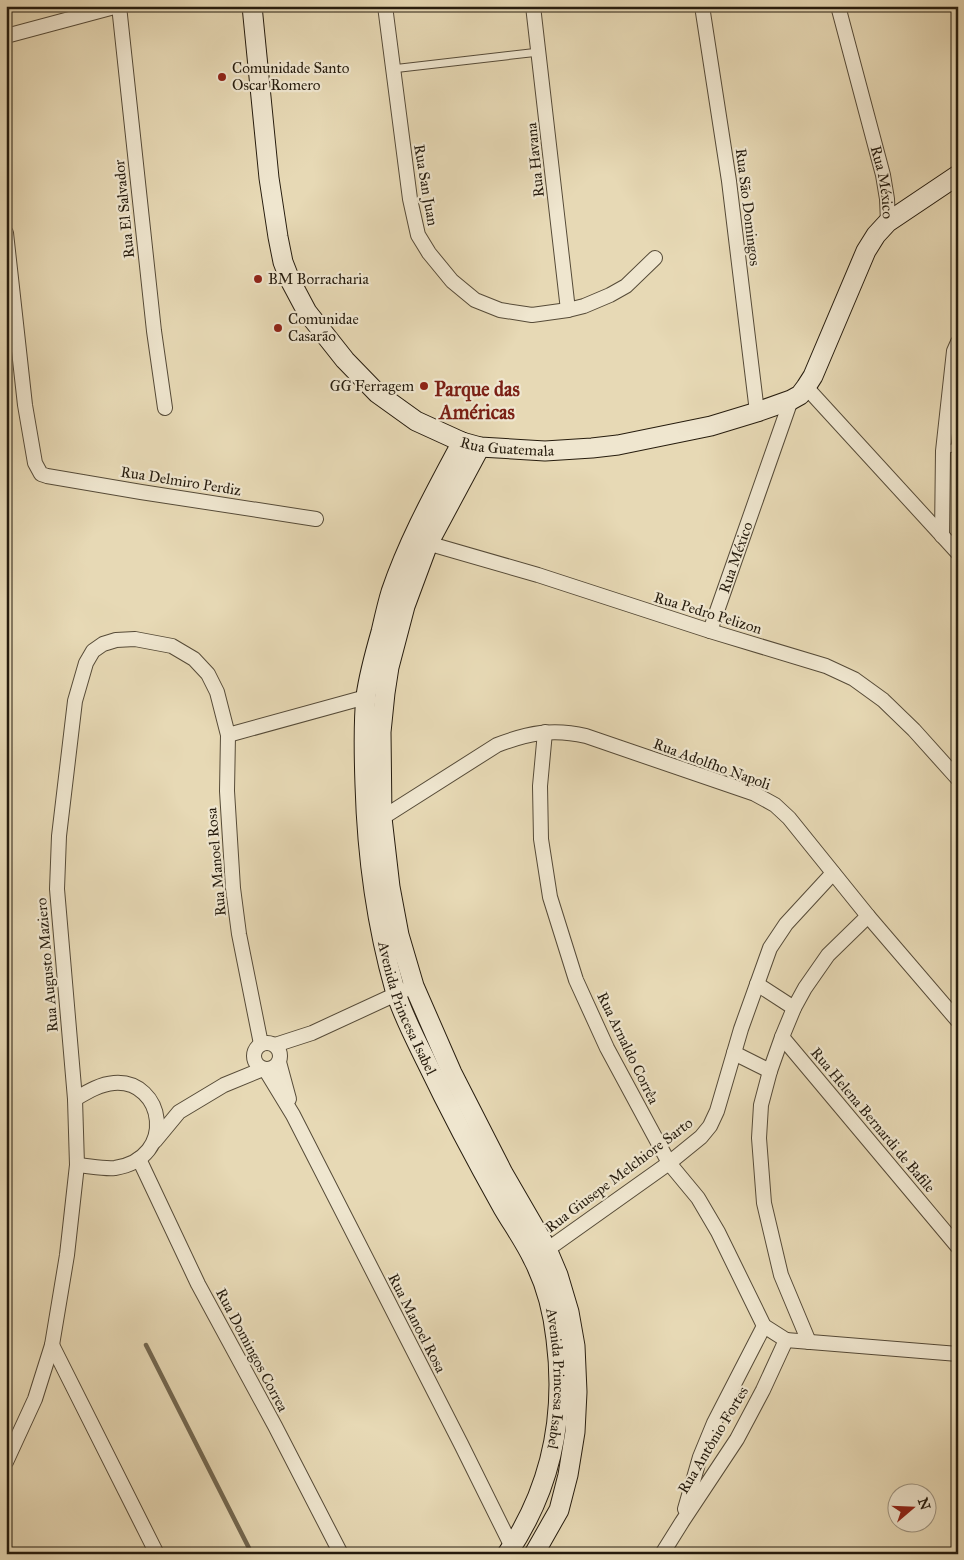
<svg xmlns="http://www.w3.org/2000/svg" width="964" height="1560" font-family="'IM FELL Great Primer',serif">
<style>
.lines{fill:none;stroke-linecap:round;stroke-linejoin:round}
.stream{stroke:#726750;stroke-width:4.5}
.lane-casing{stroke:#564b38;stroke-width:9}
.street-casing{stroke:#564b38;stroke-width:16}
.secondary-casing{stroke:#261c0e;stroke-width:21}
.lane{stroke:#efe6cf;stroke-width:7}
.street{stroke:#efe6cf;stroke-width:14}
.secondary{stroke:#efe6cf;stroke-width:19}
.poi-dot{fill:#8f2418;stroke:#efe6cf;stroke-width:2}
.labels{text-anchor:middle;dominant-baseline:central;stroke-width:4.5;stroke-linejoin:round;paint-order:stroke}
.poi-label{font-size:15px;fill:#261c0e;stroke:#efe6cf;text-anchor:start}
.street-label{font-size:15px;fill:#261c0e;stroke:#efe6cf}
.district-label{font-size:20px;font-weight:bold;fill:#7a1f14;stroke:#efe6cf}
</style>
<rect width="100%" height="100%" fill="#e7d9b5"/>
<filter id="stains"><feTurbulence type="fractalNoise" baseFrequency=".004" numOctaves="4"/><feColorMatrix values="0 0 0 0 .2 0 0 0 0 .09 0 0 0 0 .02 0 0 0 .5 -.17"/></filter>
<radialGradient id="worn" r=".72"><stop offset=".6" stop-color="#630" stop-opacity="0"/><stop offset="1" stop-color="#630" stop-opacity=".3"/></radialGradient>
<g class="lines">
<path class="stream" d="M146,1345l106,209"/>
<g class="lane-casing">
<path id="lane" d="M392,69l147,-17
M943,451l15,-5"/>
</g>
<g class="street-casing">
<g id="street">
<path d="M119,6l35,325 11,77"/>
<path d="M385,6l25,193 8,36 11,18 23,28 23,19 25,10 32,5 36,-5 16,-4 26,-11 16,-9 29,-28"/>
<path d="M533,6l35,304"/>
<path d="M702,6l27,175 28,231"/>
<path id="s1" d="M838,6l45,169 4,24 1,23"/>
<path d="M6,36l112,-30"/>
<path d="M6,233l19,172 10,58 6,11 6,2 94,16 175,27"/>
<path d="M806,387l152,166"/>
<path d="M942,536l1,-85 11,-100 4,-9"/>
<path d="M420,541l118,34 172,56 116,35 28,13 29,21 31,30 44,49"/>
<path id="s2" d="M710,631l81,-231"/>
<path d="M545,732l-5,54 1,53 9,58 26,83 31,68 62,115 29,35 20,34 46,94 22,14"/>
<path d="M228,735l138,-38"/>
<path d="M382,818l115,-73c31,-12 56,-17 89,-9l169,58 20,11 14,13 79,98 90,105"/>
<path d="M757,984l37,24"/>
<path d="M782,1037l176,210"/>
<circle cx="267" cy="1056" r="13"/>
<path d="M275,1045l37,-12 93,-43"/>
<path d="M734,1053l36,18"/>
<path d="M279,1062l10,37"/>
<path d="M265,1069l28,46 168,329 51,103"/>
<path d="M75,1099c12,-7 25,-15 39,-16 50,-4 64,75 1,85 -12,1 -25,-2 -38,-3"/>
<path d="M155,1141l24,-29 45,-27 39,-16"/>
<path d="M139,1159l59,125 77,142 66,128"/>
<path d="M541,1254l128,-91 32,-26 9,-11 7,-15 24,-82 29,-81 16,-24 47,-51"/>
<path d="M786,1340l172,14"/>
<path d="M809,1342l-28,-67 -17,-72 -5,-65 2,-33 9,-34 12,-34 12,-29 11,-20 23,-33 40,-39"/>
<path d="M52,1345l105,209"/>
<path d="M6,1462l29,-63 17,-54 15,-90 10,-90 -2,-66 -18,-210 2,-53 16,-135 11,-38 7,-12 10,-7 13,-4 19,-1 37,7 22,13 14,15 9,18 11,43 -1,56 6,97 6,46 22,110"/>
<path d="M685,1509l15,-52 14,-34 50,-97"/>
<path d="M662,1554l20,-32 55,-83 26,-49 23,-50"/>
</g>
</g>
<g class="secondary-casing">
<g id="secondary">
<path id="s3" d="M252,6l17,172 9,59 5,25 7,18 17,32 38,48 32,33 39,28 46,21 18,5 65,4 47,-3 26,-3 93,-19 46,-14 34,-12 9,-5 6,-8 7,-11 53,-125 10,-16 12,-13 70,-47"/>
<path id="s4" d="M462,442c-26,49 -53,97 -71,150 -4,13 -7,27 -10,40 -6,21 -12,42 -15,64 -3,29 -2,60 -1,89 2,70 11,138 30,205 7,24 20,48 31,71 24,50 50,99 77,147 10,17 22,34 30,51 13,25 20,53 23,80 10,77 -5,150 -49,215"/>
<path d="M480,447l-52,97 -23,62 -16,61 -4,26 -4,39 1,86 8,69 9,48 15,51 38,87 51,100 44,76 11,26 11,37 6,34 2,46 -2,40 -7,43 -9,35 -25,44"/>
</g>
</g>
<use href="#lane" class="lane"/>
<use href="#street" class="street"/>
<use href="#secondary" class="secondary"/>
</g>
<g class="poi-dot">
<circle cx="222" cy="77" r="5"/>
<circle cx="258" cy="279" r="5"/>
<circle cx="278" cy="328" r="5"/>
<circle cx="424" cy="386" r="5"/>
</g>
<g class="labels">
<g class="poi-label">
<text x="232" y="68">Comunidade Santo<tspan x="232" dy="17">Oscar Romero</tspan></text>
<text x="268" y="279">BM Borracharia</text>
<text x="288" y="319">Comunidae<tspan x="288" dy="17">Casarão</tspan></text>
<text x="414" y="386" text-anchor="end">GG Ferragem</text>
</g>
<g class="street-label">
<text transform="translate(535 160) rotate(-96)">Rua Havana</text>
<text stroke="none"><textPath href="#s1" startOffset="182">Rua México</textPath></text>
<text transform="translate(426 185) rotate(80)">Rua San Juan</text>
<text transform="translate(748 207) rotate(83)">Rua São Domingos</text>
<text transform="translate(124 209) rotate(-96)">Rua El Salvador</text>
<text stroke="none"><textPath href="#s3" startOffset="565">Rua Guatemala</textPath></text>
<text transform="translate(181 481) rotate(9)">Rua Delmiro Perdiz</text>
<text stroke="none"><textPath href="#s2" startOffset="78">Rua México</textPath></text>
<text transform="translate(708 613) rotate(17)">Rua Pedro Pelizon</text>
<text transform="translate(712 764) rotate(20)">Rua Adolfho Napoli</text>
<text transform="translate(216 862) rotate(-95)">Rua Manoel Rosa</text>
<text transform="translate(47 965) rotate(-95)">Rua Augusto Maziero</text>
<text stroke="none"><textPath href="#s4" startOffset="591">Avenida Princesa Isabel</textPath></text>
<text transform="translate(628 1048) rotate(64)">Rua Arnaldo Corrêa</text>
<text transform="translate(873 1120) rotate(50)">Rua Helena Bernardi de Bafile</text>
<text transform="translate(619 1175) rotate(-37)">Rua Giusepe Melchiore Sarto</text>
<text transform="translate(417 1323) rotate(63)">Rua Manoel Rosa</text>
<text transform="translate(252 1350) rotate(62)">Rua Domingos Correa</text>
<text stroke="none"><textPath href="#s4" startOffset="996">Avenida Princesa Isabel</textPath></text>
<text transform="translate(713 1440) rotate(-59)">Rua Antônio Fortes</text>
</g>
<g class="district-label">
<text x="477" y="389">Parque das<tspan x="477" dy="23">Américas</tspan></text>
</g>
</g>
<rect width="964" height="1560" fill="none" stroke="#e7d9b5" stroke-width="25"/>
<rect x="8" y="8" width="949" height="1545" fill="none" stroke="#261c0e" stroke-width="2.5"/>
<rect x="12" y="12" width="939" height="1535" fill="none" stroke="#261c0e"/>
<g transform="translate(912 1508) rotate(71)"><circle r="24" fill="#efe6cf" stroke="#9f9582"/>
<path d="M0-4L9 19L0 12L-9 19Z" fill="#8f2418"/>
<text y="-8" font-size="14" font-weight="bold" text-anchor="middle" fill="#261c0e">N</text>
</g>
<rect width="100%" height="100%" filter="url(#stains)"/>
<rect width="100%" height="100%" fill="url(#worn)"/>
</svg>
